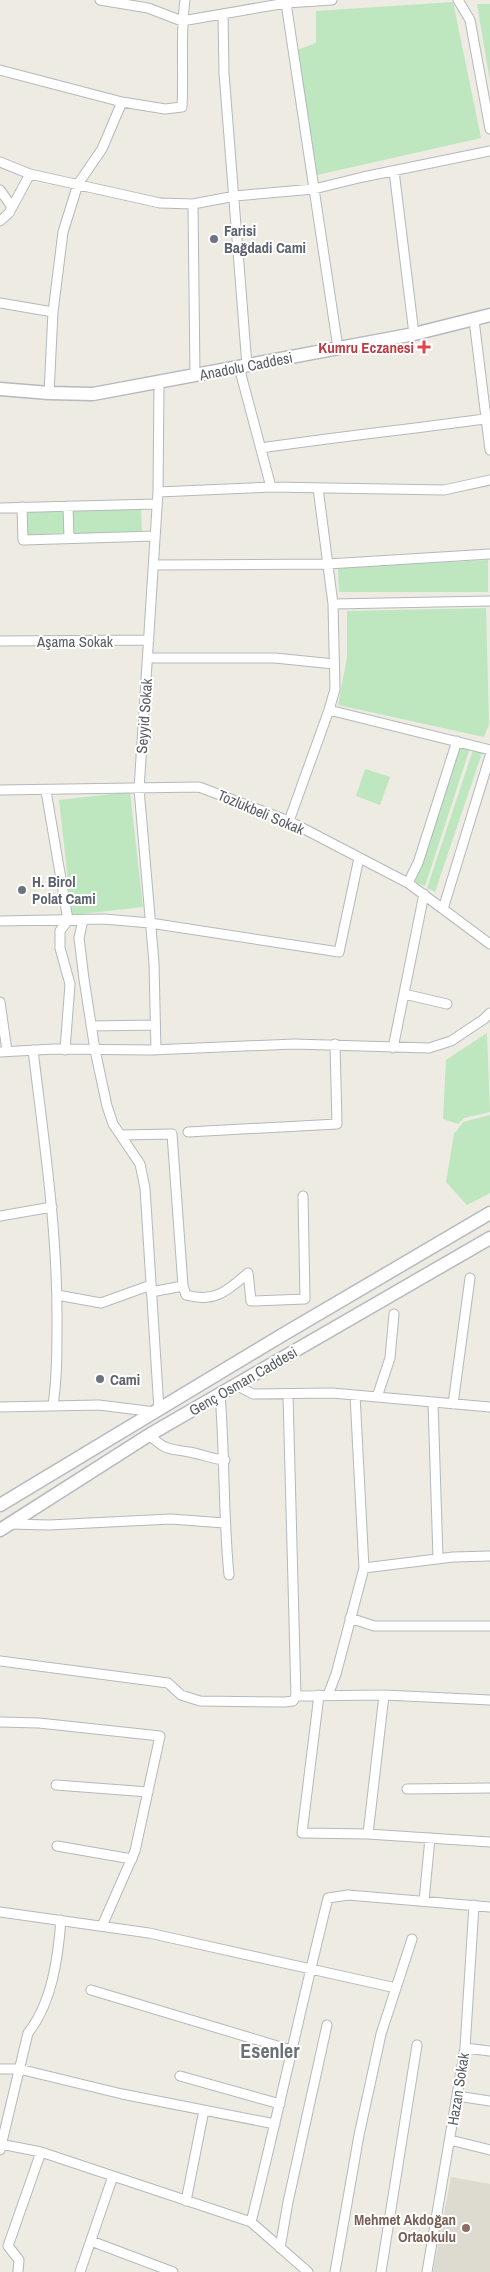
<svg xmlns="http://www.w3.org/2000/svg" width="490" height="2272" font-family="'Archivo Narrow',sans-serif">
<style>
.education{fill:#dddad0}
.green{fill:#bee6bf}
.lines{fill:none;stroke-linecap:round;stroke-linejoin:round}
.street-casing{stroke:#b5b8bd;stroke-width:11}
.secondary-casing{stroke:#b6b9bf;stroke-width:15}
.street{stroke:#fff;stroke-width:9}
.secondary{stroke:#fff;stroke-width:12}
.worship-dot{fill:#6b7280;stroke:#fff;stroke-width:2}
.health-dot{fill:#e0444e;stroke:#fff;stroke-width:2}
.education-dot{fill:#8d6e63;stroke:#fff;stroke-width:2}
.labels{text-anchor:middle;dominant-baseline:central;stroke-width:4;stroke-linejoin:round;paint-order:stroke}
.worship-label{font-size:15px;font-weight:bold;fill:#5b616d;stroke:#fff;text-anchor:start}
.health-label{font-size:15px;font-weight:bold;fill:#be3a42;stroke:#fff;text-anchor:end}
.street-label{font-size:15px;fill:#5a5e63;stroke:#fff}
.education-label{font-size:15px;font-weight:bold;fill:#785e54;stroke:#fff;text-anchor:end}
.district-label{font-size:20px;font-weight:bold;fill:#6b7075;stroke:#fff}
</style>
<rect width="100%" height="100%" fill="#edebe2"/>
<path class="education" d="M451,2177l39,7v88h-57z"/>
<path class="green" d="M453,2l28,136 -164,37 -20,-125 19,-7v-32z
M477,4h13v77z
M141,509l1,23 -115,4v-24z
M488,560v32h-149l-1,-24z
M486,608l3,116 -5,13 -146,-32 9,-47v-47z
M460,745l10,3 -45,138 -10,-4z
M473,750l9,3 -47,139 -8,-4z
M365,769l25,8 -10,28 -24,-9z
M130,792l13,115 -71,8 -13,-115z
M487,1033l3,79 -26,6 -6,6 -15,-5 3,-59z
M490,1115v78l-23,12 -21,-23 8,-48 9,-12z"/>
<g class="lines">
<g class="street-casing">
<path id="street" d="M100,0l48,8 34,13 104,-18 52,345
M458,0l12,20 20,109
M286,3l46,-3
M223,14l1,59 23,293
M0,70l122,32
M0,162l30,12 130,29 33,1 42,-8 79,-7 49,-12 127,-26
M394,171l20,163
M0,190l12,17
M193,204l2,171
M0,221l9,-8 21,-39
M0,303l53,9
M474,320l16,130
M239,367l32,120
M49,393l4,-81 10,-80 15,-48 24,-35 20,-47 43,7 17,-2c2,-36 -2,-72 3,-107
M261,448c75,-11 150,-19 224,-29
M318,488l15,116 2,85 -6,21
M158,492l113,-5 173,3 46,-10
M68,506l1,32
M22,507l1,33 132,-4
M0,508l156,-4
M154,565l174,-1 162,-10
M333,604l157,-3
M0,641l149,-1
M148,658h127l59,6
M0,790l199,-3 90,34 119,62 82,61
M46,791l22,129 -8,11v17l10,36 -5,66
M289,821l40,-111 161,40
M408,883l10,-20 39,-122
M443,909l47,-153
M83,920l-4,18 5,41 11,71 12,56 6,18 27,40 5,24 14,222
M0,921l104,-2 46,4 189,29 20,-94
M404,994l43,10
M0,1002l7,49
M91,1026l64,-1
M393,1048l31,-154
M33,1050c11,92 25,183 24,276 0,27 0,53 -4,79
M156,1050l-2,-87 -15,-174 19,-297 1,-109
M0,1052l54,-3 97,1 143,-6 135,4 22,-7 33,-22 6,-6
M188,1132l149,-8 -2,-80
M121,1135l51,-1 11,152 -32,6
M0,1216l52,-9
M248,1273l3,28 54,-2 -2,-103
M183,1286l3,9c29,8 41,-4 62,-22
M57,1295l44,8 50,-18
M236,1385l17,9 79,-1 158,14
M220,1394c5,61 3,121 9,181
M288,1395l8,301 88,-1 106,5
M355,1395l9,173 89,-11 37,-1
M377,1397l13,-39 4,-44
M433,1402l5,156
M453,1404l17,-126
M0,1407l99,-2 56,7
M149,1435c18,16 18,13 40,17 12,2 23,7 36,8
M10,1524l39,1 122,-6 53,4
M350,1618l24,8h116
M0,1661l168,22 13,12 19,6 85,1 8,-1 3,-5
M319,1695l-17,138 66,1 122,8
M328,1695l8,-21 28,-106
M0,1722l39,1 121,13 -25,115 -33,75
M56,1785l92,7
M407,1789l83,-1
M368,1834l16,-139
M57,1846l75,13
M424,1901l6,-63
M0,1912l149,21 247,55
M91,1990l200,60
M465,2048l25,3
M0,2069h19l103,25 153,30
M180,2076l100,28
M457,2096l33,5
M450,2140l40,10
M0,2144l41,8 210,70 57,50
M0,2150l28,-117c24,-30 30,-75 33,-113
M186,2201l18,-91
M251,2222c27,-107 50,-216 77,-324l20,-3 142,12
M91,2241l82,31
M280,2248l8,-46 39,-177
M18,2272l1,-12 -11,-14 33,-94
M80,2272l33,-96
M335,2272l24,-137 22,-101 31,-95
M381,2272l36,-227
M427,2272l38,-224 9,-143"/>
</g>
<g class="secondary-casing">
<path id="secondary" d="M0,389l49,4 44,1 321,-60 76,-19
M0,1505l284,-171 206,-121
M0,1530l149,-95 341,-197"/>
</g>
<use href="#street" class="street"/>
<use href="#secondary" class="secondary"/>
</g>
<g class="worship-dot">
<circle cx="214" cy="239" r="5"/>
<circle cx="22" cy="890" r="5"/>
<circle cx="100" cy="1379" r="5"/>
</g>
<path class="health-dot" d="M421.5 339.5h5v5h5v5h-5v5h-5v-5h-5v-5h5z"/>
<circle class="education-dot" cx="466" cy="2228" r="5"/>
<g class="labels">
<g class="worship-label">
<text x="224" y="230">Farisi<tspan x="224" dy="17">Bağdadi Cami</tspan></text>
<text x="32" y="881">H. Birol<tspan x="32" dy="17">Polat Cami</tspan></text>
<text x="110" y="1379">Cami</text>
</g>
<g class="health-label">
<text x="414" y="347">Kumru Eczanesi</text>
</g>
<g class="street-label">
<text transform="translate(246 366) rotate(-11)">Anadolu Caddesi</text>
<text x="75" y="641">Aşama Sokak</text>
<text transform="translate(144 716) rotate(-86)">Seyyid Sokak</text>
<text transform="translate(261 812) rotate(23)">Tozlukbeli Sokak</text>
<text transform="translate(243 1381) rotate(-30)">Genç Osman Caddesi</text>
<text transform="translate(458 2089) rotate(-81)">Hazan Sokak</text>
</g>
<g class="education-label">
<text x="456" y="2219">Mehmet Akdoğan<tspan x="456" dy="17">Ortaokulu</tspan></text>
</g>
<g class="district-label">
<text x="270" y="2050">Esenler</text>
</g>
</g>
</svg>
